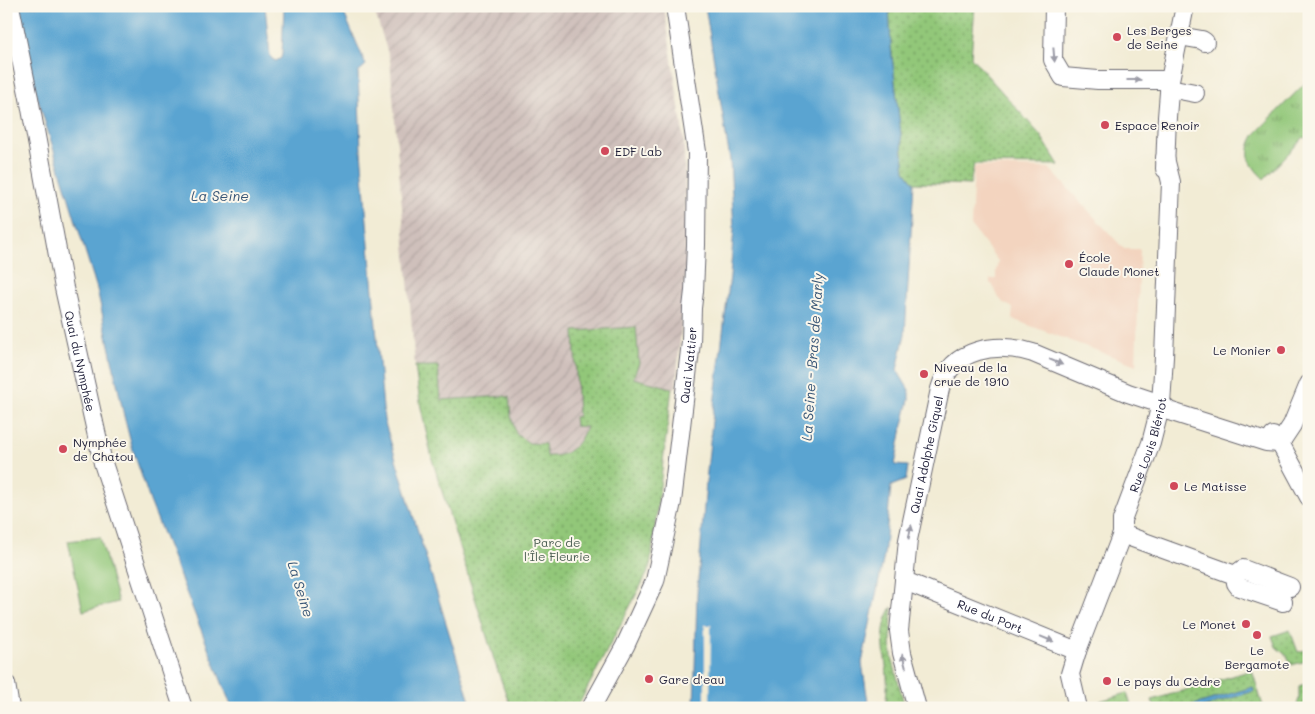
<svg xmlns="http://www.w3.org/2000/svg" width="1315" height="714" font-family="Mali,sans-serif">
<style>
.built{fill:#f3d4bf}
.industrial{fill:url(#industrial-furrows)}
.grass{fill:url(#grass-tufts);stroke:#5a745a}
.park{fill:url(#park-dots);stroke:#5a745a}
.pitch{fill:#92c779;stroke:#5a745a}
.water{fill:#5aa4d1;stroke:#3e6386}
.pier{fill:#f2ecd5}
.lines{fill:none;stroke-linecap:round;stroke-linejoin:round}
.minor-casing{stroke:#6b6971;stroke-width:20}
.minor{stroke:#fff;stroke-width:18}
.oneway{fill:#9c9ca7}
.poi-dot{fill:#d1495b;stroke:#fbf7ec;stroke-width:2}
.labels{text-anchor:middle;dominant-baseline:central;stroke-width:4;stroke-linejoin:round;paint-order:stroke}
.poi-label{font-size:12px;fill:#22223b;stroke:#fbf7ec;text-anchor:start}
.street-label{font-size:12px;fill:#22223b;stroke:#fbf7ec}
.park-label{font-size:12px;fill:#495c51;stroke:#fbf7ec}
.water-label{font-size:14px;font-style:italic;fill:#385677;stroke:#fbf7ec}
</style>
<defs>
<pattern id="industrial-furrows" width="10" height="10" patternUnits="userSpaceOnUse" patternTransform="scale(1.25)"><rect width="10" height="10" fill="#cfc0bb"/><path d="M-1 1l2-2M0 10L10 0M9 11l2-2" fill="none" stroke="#b1a5a2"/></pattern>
<pattern id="grass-tufts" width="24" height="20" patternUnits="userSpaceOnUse" patternTransform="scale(1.25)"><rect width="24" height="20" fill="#92c779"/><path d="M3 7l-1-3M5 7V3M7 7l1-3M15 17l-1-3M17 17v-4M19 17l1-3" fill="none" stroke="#77a164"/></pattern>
<pattern id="park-dots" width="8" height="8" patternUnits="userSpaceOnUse" patternTransform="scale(1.25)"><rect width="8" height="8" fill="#92c779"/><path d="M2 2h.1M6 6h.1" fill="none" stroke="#77a164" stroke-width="1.8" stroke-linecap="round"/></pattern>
</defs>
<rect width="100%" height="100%" fill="#fbf7ec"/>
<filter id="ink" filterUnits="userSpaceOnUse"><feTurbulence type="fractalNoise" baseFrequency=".02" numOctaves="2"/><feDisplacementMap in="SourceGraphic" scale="10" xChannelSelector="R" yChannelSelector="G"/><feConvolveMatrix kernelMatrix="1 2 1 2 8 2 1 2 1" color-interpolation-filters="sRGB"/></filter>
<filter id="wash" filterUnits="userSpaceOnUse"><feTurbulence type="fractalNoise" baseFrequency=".0096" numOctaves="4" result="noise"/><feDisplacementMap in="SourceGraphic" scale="20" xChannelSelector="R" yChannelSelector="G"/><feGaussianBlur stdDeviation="1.12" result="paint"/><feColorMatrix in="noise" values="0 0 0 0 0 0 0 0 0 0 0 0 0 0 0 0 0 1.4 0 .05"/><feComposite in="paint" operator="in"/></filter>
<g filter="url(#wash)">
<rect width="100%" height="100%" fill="#f2ecd5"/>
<path class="built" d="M976,166l73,2 75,81h16l-4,116 -124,-46 1,-11 -9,-5 -5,-5 -7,-14h-2v-5h6v-7l2,-11 -27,-35 3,-57z"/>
<path class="industrial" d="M373,6h291l20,134 2,129 -10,118 -4,1 -39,-10 -55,38 -4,1 1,9 11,1 -4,11 -13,13 -7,5h-15l-2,-12 -16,-1 -13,-9 -5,-18 -2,-19 -5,-1 -64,4 -2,-34h-23l-25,-306z"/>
<path class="grass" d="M1309,79v63l-5,-5 -40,42c-15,-15 -21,-25 -9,-45z"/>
<path class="park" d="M889,6h86l-4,51 70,79 18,29 -85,-1 -4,21 -56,-2 -9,-12 -14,-124z
M636,327l3,36 -6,15 39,10 -22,180 -73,140h-66l-15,-42 -64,-207 -12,-56 -5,-37h23l3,34 63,-4 5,1 2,19 5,18 13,9 16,1 2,12c21,1 32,-10 39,-29l-11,-1 -1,-9 4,-1 -4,-85z
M892,607l-1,35 1,15 13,51h-20c1,-11 3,-21 2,-32 -2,-25 -9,-46 5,-69z
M1290,630l8,22 11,-3v11l-17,5 -5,-9 -11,-9 -4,-11z
M1252,670l11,36 -7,2h-57l55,-17 -1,-4 -69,21h-29l-3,-8z
M1309,683v25h-13l3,-10v-12z
M1127,693l5,15h-30l-2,-7z"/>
<path class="pitch" d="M100,537l18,65 -35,9 -15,-70z"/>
<path class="water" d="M17,6h248l5,49 2,4 4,2 5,-3 1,-4 2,-48h57l25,59 -8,7 3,79 23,269 88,288h-240l-82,-207 -18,-54 -8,-31 -27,-127 -66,-212z
M705,6h184l2,41 14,124 9,12 -9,151 -8,36 12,20v10l-8,33 -6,32 13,1 -2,14 -15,6 -7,70 -22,107 7,45h-175l3,-115 9,-111 6,-61 18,-145 4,-47 -4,-69z
M1253,687l1,4 -55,17h-15z"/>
<path class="pier" d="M705,625h6l-1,81h-5z"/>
</g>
<g filter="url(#ink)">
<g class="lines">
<g class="minor-casing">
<g id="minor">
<path id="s1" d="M10,6l19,92 35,190 39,175 80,245"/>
<path d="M1054,6l-1,54 10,17 35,3h72"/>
<path d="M1179,36l23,4 3,2"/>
<path d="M1169,88l26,5"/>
<path d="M1165,169l2,-52 3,-37 15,-74"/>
<path d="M1273,436l7,7 29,54"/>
<path d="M1280,443l12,-18 17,-41"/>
<path d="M1122,534l113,41 1,8 3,4 44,15"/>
<path d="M1235,575l8,-6 47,18"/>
<path id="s2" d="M905,581l172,70"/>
<path d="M6,684l4,24"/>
<path id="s3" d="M591,708l34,-62 30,-65 17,-79 19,-160 1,-34 2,-17 2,-46 1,-93 -22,-146"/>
<path id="s4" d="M917,708l-15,-55 -3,-22 9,-91 32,-151c12,-42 57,-47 93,-36l95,40 33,11 8,7 97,31 14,1"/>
<path id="s5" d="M1078,708l-8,-34 7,-23 45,-117v-14l29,-77 10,-39 3,-47 7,-175 -6,-24"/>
</g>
</g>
<use href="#minor" class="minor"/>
</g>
<defs><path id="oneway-solid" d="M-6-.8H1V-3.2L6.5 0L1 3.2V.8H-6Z" transform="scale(1.25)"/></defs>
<g class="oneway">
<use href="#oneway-solid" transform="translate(1054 55) rotate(85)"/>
<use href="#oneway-solid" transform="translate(1134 80)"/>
<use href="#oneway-solid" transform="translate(1056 362) rotate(23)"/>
<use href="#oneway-solid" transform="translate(910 532) rotate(-78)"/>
<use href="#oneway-solid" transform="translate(1047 639) rotate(22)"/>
<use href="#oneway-solid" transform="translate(904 661) rotate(-105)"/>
</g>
</g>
<g class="poi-dot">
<circle cx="1117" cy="37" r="5"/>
<circle cx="1105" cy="125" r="5"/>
<circle cx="605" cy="151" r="5"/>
<circle cx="1069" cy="264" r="5"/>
<circle cx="1281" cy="350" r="5"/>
<circle cx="924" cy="374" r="5"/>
<circle cx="63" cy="449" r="5"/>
<circle cx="1174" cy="486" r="5"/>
<circle cx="1246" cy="624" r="5"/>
<circle cx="1257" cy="635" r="5"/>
<circle cx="649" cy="679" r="5"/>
<circle cx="1107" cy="681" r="5"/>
</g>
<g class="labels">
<g class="poi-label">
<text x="1127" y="30">Les Berges<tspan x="1127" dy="14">de Seine</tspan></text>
<text x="1115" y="125">Espace Renoir</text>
<text x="615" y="151">EDF Lab</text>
<text x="1079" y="257">École<tspan x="1079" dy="14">Claude Monet</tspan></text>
<text x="1271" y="350" text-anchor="end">Le Monier</text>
<text x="934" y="367">Niveau de la<tspan x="934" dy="14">crue de 1910</tspan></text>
<text x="73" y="442">Nymphée<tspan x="73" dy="14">de Chatou</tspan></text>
<text x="1184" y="486">Le Matisse</text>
<text x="1236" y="624" text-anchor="end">Le Monet</text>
<text x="1257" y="650" text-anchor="middle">Le<tspan x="1257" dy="14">Bergamote</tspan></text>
<text x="659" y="679">Gare d'eau</text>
<text x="1117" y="681">Le pays du Cèdre</text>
</g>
<g class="street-label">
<text stroke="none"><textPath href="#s1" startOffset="362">Quai du Nymphée</textPath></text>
<text stroke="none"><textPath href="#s3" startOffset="361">Quai Wattier</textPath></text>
<text stroke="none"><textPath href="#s4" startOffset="258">Quai Adolphe Giquel</textPath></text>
<text stroke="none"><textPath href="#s5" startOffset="278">Rue Louis Blériot</textPath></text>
<text stroke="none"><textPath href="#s2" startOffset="92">Rue du Port</textPath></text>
</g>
<g class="park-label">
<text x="557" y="542">Parc de<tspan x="557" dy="14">l'Île Fleurie</tspan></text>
</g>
<g class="water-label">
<text x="220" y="195">La Seine</text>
<text transform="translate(812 357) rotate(-86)">La Seine - Bras de Marly</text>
<text transform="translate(301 589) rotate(73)">La Seine</text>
</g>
</g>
<rect width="1315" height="714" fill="none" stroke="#fbf7ec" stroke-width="25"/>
</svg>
